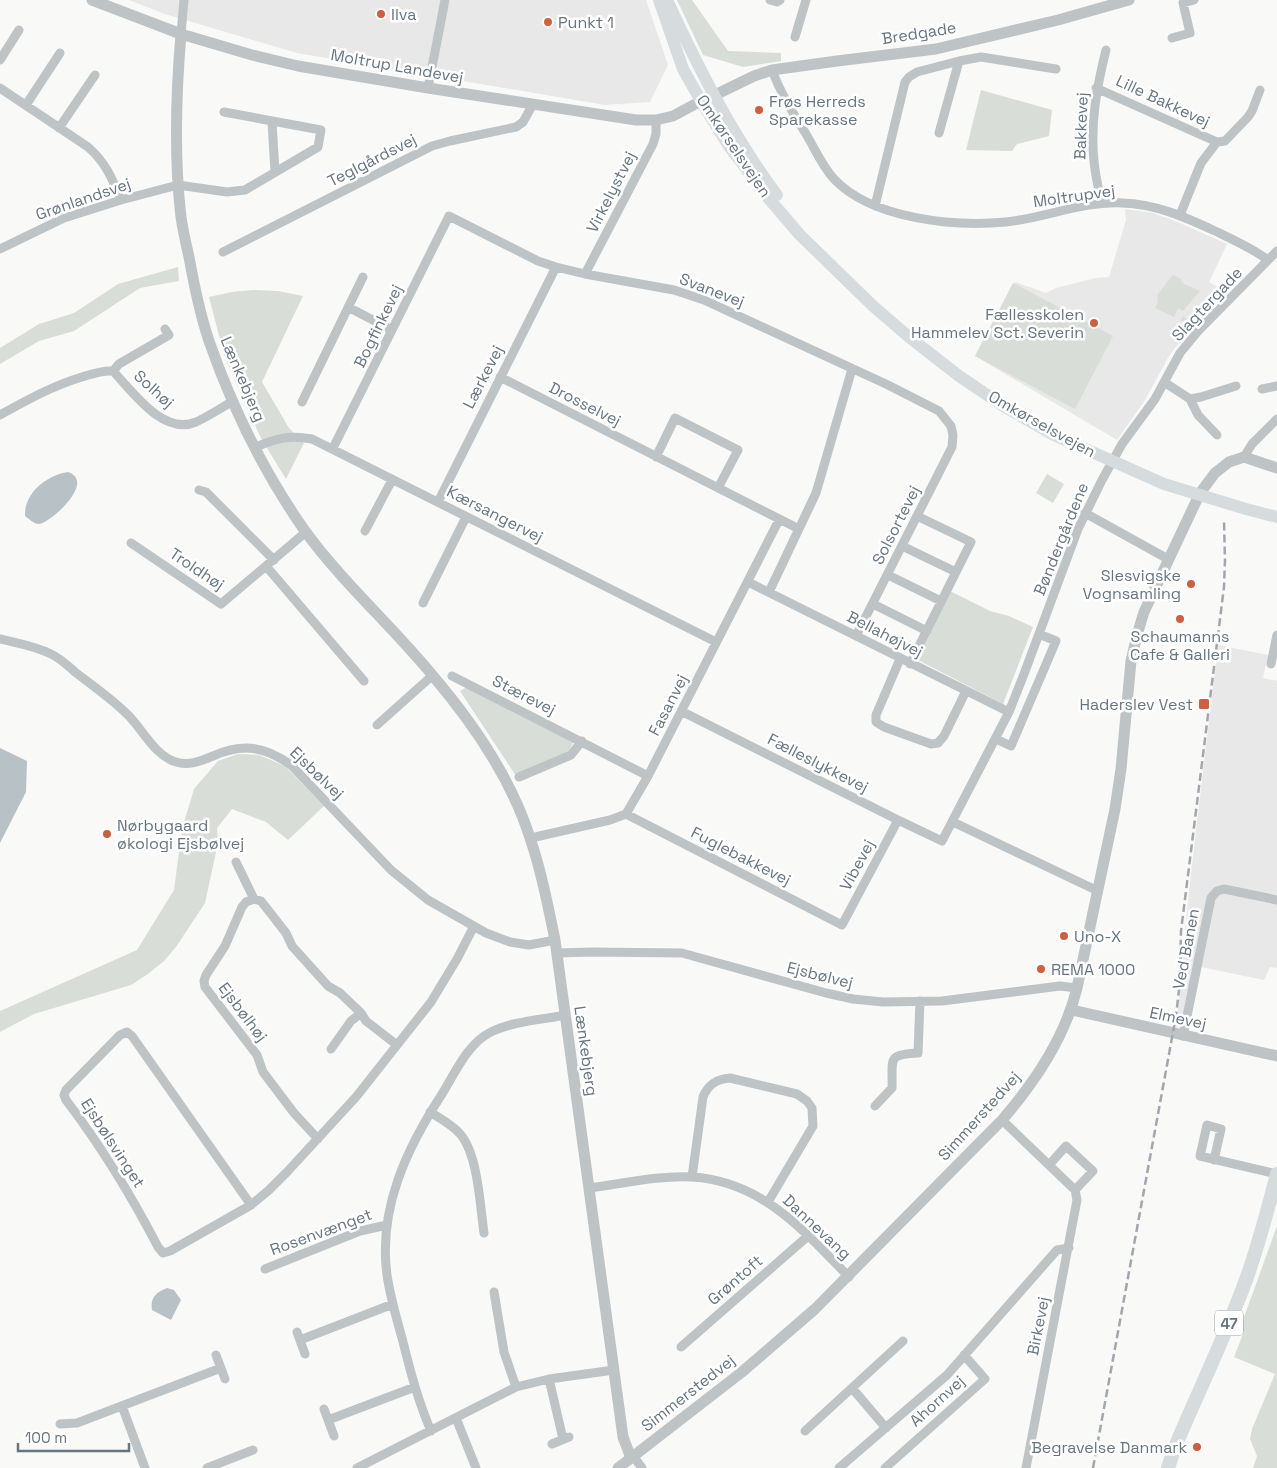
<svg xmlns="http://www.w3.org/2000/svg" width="1277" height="1468" font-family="'Space Grotesk',sans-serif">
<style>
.built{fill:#e7e8e7}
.green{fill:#d9ddd7}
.water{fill:#b8c2c6}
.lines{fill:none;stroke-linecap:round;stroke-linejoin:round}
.minor{stroke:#bec3c6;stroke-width:9}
.tertiary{stroke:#bec3c6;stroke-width:11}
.secondary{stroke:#d6dbde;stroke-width:12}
.primary{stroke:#d6dbde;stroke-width:14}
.rail{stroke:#a1a7ac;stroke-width:2.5;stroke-dasharray:8 4;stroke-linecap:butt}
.poi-dot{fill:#d15f3f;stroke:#fff;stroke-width:2}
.labels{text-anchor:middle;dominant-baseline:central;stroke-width:5;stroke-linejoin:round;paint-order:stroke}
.shield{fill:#fff;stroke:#949ea5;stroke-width:1}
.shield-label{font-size:15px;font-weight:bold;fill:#66757f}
.poi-label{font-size:16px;fill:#66757f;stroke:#fff;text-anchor:start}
.street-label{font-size:16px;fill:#66757f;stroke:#fff}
</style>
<rect width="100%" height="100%" fill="#f9f9f7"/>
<path class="built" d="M129,0h517l22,65 -18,37 -45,3 -308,-52 -132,-39z
M1125,209l28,4 27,10 47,21 -18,38 13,7 -3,5 3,2 -35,36 -18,24 -24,44 -28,40 -142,-84 40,-74 31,11 10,-5 40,-10 13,-1 17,-57z
M1218,645l50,10 -5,23 14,3v287l-7,-1 -6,13 -63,-13 -19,61 -6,-1 6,-52 3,-45 6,-56z"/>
<path class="green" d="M677,0h15l36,51 53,2v8l-38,6 -40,-12z
M981,90l71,20 -3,26 -32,8 -5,7 -46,-1z
M178,267l1,14 -39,7 -66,43 -35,10 -39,23v-16l39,-24 35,-11 44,-29z
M1173,275l7,3 2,5 18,8 -17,20 -5,-3 -4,9 -19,-9 3,-6 -1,-7z
M1013,283l100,53 -38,73 -100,-53z
M253,290l25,1 25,5 -41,86 27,46 15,15 -18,36 -24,-39 -17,-36 -21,-49 -15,-58 23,-5z
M1211,299l5,3 -22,23 -4,1 -9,-6 2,-4 5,5z
M1047,474l17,10 -11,19 -17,-10z
M950,591l40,20 19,5 24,11 -30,77 -85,-44z
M467,687l107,54 -6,12 -52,23 -56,-85z
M238,754l21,1 26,11 39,40 -36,34 -22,-18 -34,-13 -15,19 1,15 -13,60 -29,44 -12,14 -16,13 -17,11 -97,29 -34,18v-21l137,-61 37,-60 8,-61 12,-40 24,-28z
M1277,1226v242h-24l4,-12 -7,-17 2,-10 23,-55 -41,-17 9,-23 -4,-3z"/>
<path class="water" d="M68,472c29,10 -19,52 -29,52 -5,0 -10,-5 -14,-8 -1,-23 22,-41 43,-44z
M0,748l27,13 -1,31 -26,51z
M167,1288l7,2 7,10 -10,20 -19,-10c-2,-12 4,-18 15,-22z"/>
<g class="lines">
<path class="minor" d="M770,0l7,2 3,-2
M181,34l3,-34
M795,37l11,-37
M1172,38l18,-5 -7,-30 11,-3
M0,60l19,-30
M772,70c9,24 21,43 34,64 9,15 16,32 28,45 38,40 120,48 172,43 39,-4 76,-21 116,-19 34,1 63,14 93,28 19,9 37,17 53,29
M0,88l88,59c18,16 24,31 33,53
M428,88l17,-88
M1096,88l121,54
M26,105l34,-52
M272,122l3,50
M59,128l36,-53
M939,133l20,-72
M1101,203c-2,-14 -6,-28 -7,-42 -4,-38 3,-75 12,-111
M875,206l30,-124 4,-5 8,-5 42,-11 22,-4 75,12
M1180,215l21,-52 16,-21 8,-1 23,-24 4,-6 8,-21
M0,249l64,-31 57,-18 57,-15 49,7 18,-2 73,-43 3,-17 -97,-18
M223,252l209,-106 18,-5 66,-14 7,-5 10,-18
M585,274l68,-130 3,-10v-14
M348,307l44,23
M113,371l6,-7 50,-29 -4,-6
M500,377l299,152
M1164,382l26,17 8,16 19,20
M1262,389l15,-3
M1190,399l11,-2 35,-11
M302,402l61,-125
M0,415c27,-15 52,-29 82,-38 10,-3 20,-7 31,-6 19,20 50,65 83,51 13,-6 25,-14 37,-21
M256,447c21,-9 33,-12 56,-8l404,203
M333,448l116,-232 89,45 18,6 29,7 89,16 30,10 184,85 51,26 12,15 2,9 -1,12 -96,189
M656,457l19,-39 63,32 -20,38
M1244,457l8,-13 25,-25
M199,490l7,2 68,68
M438,502l118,-235
M1085,513l83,46
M365,531l27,-51
M131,543l90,61 85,-72
M902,546l54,26
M266,566l98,115
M888,575l53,26
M748,582l261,130
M769,592l47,-99 36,-124
M423,603l43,-86
M873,604l54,27
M0,639c17,4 35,7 51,15 9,4 17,12 24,18 18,14 37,27 53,43 15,15 27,41 48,47 13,4 25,-1 37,-6 30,-13 51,-10 78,9l100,105 37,30 58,33 24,9 19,3 26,-5
M900,659l-24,56v7l8,5 47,17 7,-1 6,-7 22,-45
M910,664l61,-122 -54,-26
M1271,664l6,-29
M452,676l196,100
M681,711l217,109 44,21 67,-129 15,-38 54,-145 24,-49 20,-36 33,-45 25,-46 19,-23 78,-79
M377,725l56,-50
M996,739l15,7 45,-105 -17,-7
M519,777l52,-22 11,-14
M626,814l216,111 56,-105
M953,822l145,69
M531,838l79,-18 16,-6 22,-38 131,-256
M236,862l18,37
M557,953l35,-1 90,1 144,40 27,6 30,3 59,-1 118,-15 17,2
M1183,1036l28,-138 6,-7 7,-2 53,11
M331,1049l20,-28 10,-8
M875,1106l17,-18c1,-28 -6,-34 26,-35l2,-52
M430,1112c11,7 23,13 31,23 17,21 19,70 23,98
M1002,1120l73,70 2,10 -51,268
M318,1139l-24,-26 -31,-41 -6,-17 -52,-68 -1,-6 2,-6 19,-29 17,-39 4,-5 8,-3 7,2 25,32 6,13 36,40 12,7 21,20 5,8 31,24
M1214,1160l7,-31 -14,-4 -7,31 77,18
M1049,1165l17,-19 27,25 -18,19
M692,1177l11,-80c5,-12 13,-18 27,-19l67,16 10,7 5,7 1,18 -45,76
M589,1188c33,-4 69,-13 103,-11 70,4 112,54 157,100
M251,1205l-119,-169 -5,-4 -7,3 -54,55 -2,5 2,5c35,46 65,95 92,147l5,6 7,-2 81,-46 18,-15 18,-18 69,-75 75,-95 26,-43 17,-33
M265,1269l95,-38 27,-6
M494,1292l10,60 12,35
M297,1332l8,22
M300,1340l93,-36
M681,1347l127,-111
M216,1355l9,24
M549,1379l14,60
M852,1388l34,40
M122,1406l23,62
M324,1409l10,27
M456,1418l20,50
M328,1420l87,-33
M60,1424l17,-1 144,-55
M431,1431c-13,-30 -21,-61 -29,-93 -6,-21 -12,-42 -15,-63 -9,-67 20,-127 55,-181 13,-21 26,-51 49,-62 22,-11 50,-12 74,-17
M805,1431l98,-90
M552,1444l17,-7
M633,1456l9,12
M207,1468l46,-18
M357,1468l159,-81 33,-8 65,-9
M839,1468l108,-93 110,-125 12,-2
M885,1468l100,-89 -21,-24"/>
<path class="tertiary" d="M92,0l89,34 71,21 46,11 130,22 208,32h20l17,-4 28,-15
M181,34c-5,59 -7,124 0,183 2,14 5,27 8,40 5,28 11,57 20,84 23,66 56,133 96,190 38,52 87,95 128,145 40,47 80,106 98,165 11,32 17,65 24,99l68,497 8,21
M715,95l39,-19 18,-6 65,-9 99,-12 122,-29 71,-20
M1072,1010l205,46
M618,1468l124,-96 73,-63 187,-189c33,-38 63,-82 75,-132l38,-179 6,-40 10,-108 6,-26 7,-23 56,-119 15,-20 14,-11 15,-5 33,11"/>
<path class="secondary" d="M659,0l24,69 18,32 28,45 41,54 30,35 73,71 36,31 50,39 46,31 49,28 110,49 82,25 31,8
M667,0c31,67 65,135 110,195"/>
<path class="primary" d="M1168,1468l7,-21c24,-57 51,-112 72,-170 12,-34 21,-68 30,-103"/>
<path class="rail" d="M1093,1468l83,-452 4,-35 1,-50 43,-344 1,-27 -1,-40"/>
</g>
<g class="poi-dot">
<circle cx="381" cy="14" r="5"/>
<circle cx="548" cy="22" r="5"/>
<circle cx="759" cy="110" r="5"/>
<circle cx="1094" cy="323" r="5"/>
<circle cx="1191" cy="584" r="5"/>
<circle cx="1180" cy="619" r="5"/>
<rect x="1198" y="698" width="12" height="12" rx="2.5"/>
<circle cx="107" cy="834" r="5"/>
<circle cx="1064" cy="936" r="5"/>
<circle cx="1041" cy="969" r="5"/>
<circle cx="1197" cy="1447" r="5"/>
</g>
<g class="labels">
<rect class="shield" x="1215" y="1310.5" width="28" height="25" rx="4"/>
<g class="shield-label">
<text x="1229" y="1323">47</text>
</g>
<g class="poi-label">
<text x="391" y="14">Ilva</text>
<text x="558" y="22">Punkt 1</text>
<text x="769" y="101">Frøs Herreds<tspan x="769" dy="18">Sparekasse</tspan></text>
<text x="1084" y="314" text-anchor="end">Fællesskolen<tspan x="1084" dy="18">Hammelev Sct. Severin</tspan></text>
<text x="1181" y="575" text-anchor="end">Slesvigske<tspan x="1181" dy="18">Vognsamling</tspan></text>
<text x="1180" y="636" text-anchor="middle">Schaumanns<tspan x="1180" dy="18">Cafe &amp; Galleri</tspan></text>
<text x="1193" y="704" text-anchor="end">Haderslev Vest</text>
<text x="117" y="825">Nørbygaard<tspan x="117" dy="18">økologi Ejsbølvej</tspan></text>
<text x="1074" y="936">Uno-X</text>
<text x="1051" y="969">REMA 1000</text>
<text x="1187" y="1447" text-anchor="end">Begravelse Danmark</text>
</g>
<g class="street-label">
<text transform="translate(919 33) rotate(-9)">Bredgade</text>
<text transform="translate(397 66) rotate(10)">Moltrup Landevej</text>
<text transform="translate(1163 101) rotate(25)">Lille Bakkevej</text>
<text transform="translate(1081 126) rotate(-88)">Bakkevej</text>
<text transform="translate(734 146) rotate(56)">Omkørselsvejen</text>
<text transform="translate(372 160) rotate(-27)">Teglgårdsvej</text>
<text transform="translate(611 192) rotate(-63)">Virkelystvej</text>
<text transform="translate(1074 196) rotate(-8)">Moltrupvej</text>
<text transform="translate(83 199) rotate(-19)">Grønlandsvej</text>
<text transform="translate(712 290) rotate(21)">Svanevej</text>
<text transform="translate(1207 304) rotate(-47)">Slagtergade</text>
<text transform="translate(378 326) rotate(-64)">Bogfinkevej</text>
<text transform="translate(483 377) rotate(-63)">Lærkevej</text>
<text transform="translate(243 379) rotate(67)">Lænkebjerg</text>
<text transform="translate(154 389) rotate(42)">Solhøj</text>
<text transform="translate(585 404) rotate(27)">Drosselvej</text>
<text transform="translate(1042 424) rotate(29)">Omkørselsvejen</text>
<text transform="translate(495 514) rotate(27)">Kærsangervej</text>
<text transform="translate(896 525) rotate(-63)">Solsortevej</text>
<text transform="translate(1061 539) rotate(-68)">Bøndergårdene</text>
<text transform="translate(197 569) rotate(34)">Troldhøj</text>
<text transform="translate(885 634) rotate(27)">Bellahøjvej</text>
<text transform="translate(524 695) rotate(27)">Stærevej</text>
<text transform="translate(668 705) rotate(-63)">Fasanvej</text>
<text transform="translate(818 763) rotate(27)">Fælleslykkevej</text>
<text transform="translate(317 773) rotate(44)">Ejsbølvej</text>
<text transform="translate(741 856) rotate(27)">Fuglebakkevej</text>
<text transform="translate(857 865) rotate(-62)">Vibevej</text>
<text transform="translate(1186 949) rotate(-79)">Ved Banen</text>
<text transform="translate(820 975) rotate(14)">Ejsbølvej</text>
<text transform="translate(243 1012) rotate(53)">Ejsbølhøj</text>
<text transform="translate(1178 1018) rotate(12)">Elmevej</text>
<text transform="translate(586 1051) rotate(82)">Lænkebjerg</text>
<text transform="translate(979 1116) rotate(-48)">Simmerstedvej</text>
<text transform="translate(113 1143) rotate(57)">Ejsbølsvinget</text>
<text transform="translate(817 1227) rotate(43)">Dannevang</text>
<text transform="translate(321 1232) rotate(-20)">Rosenvænget</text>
<text transform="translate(735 1280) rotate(-41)">Grøntoft</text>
<text transform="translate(1038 1326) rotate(-79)">Birkevej</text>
<text transform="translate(688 1393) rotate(-38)">Simmerstedvej</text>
<text transform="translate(937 1401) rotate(-42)">Ahornvej</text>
</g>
</g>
<path d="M18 1443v8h111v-8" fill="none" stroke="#66757f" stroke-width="2.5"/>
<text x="25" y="1443" font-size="15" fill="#66757f" stroke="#ffffff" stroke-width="4" paint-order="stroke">100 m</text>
</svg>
